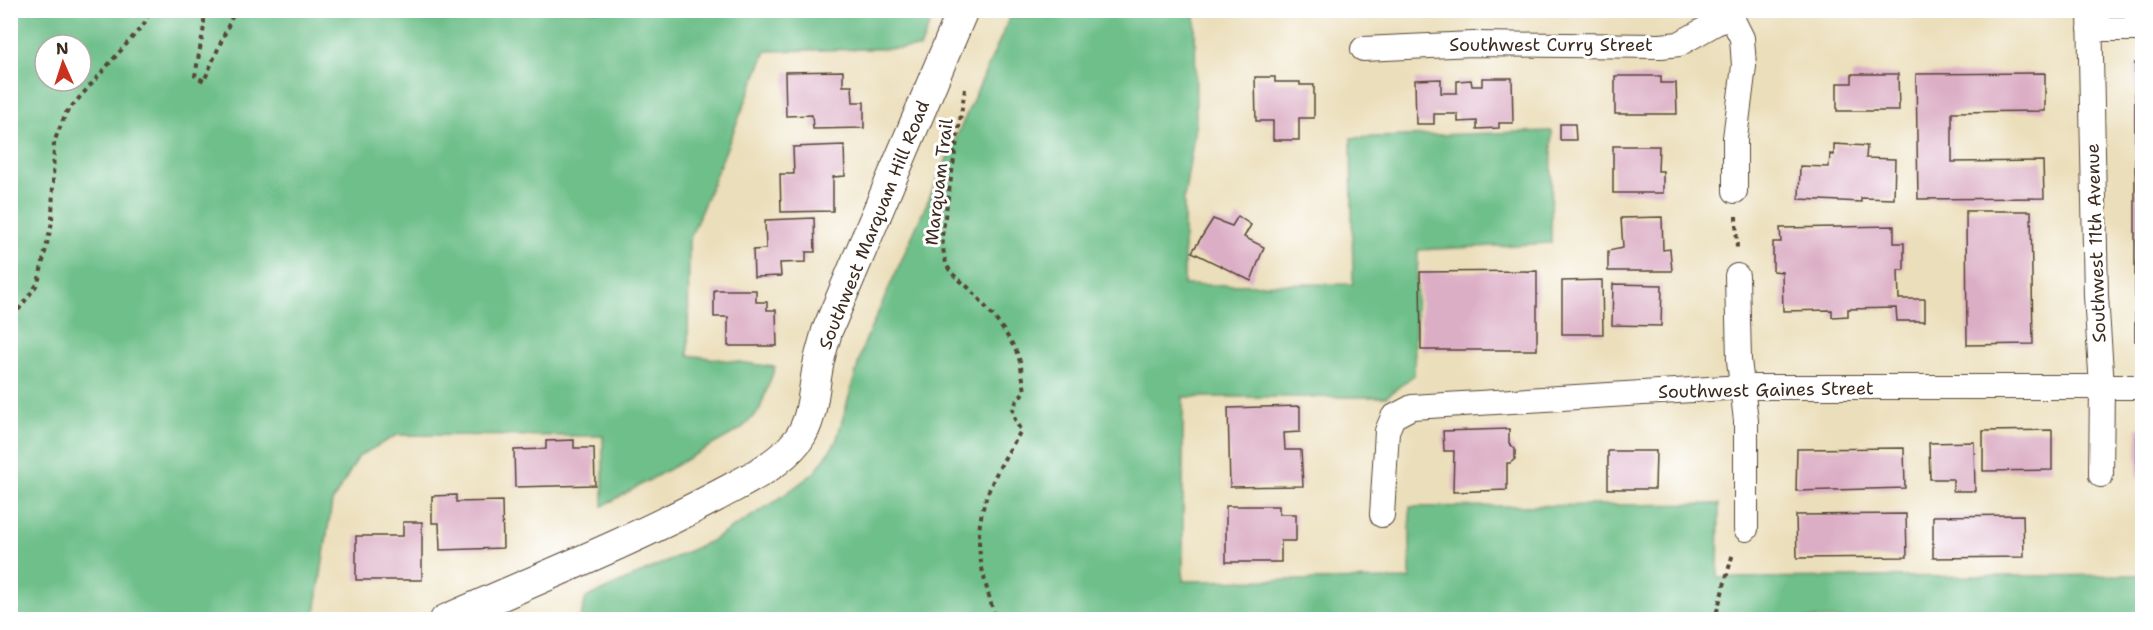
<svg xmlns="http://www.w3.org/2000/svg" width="2153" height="630" font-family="'Shantell Sans',sans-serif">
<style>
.forest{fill:#6ebf8a;stroke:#547454;stroke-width:1.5;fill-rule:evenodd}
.building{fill:#dcaec5}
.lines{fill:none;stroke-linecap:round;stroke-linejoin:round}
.minor-casing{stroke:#554535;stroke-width:26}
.tertiary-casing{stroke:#554535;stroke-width:32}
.path{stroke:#554535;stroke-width:4;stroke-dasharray:4.5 4.5;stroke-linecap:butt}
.minor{stroke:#fff;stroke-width:24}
.tertiary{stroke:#fff;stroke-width:30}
.labels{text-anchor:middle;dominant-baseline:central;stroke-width:6;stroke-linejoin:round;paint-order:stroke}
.street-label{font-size:18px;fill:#3b2a1e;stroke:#fff}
</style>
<rect width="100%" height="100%" fill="#fff"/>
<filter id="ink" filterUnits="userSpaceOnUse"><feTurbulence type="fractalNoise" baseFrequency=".0167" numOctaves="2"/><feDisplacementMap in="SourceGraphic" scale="12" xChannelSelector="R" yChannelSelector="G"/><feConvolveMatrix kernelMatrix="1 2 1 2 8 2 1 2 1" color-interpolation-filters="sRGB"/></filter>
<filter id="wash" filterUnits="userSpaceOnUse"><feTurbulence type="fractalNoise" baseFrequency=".008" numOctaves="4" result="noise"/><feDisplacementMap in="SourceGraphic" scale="24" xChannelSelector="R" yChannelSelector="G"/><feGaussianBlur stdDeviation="1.35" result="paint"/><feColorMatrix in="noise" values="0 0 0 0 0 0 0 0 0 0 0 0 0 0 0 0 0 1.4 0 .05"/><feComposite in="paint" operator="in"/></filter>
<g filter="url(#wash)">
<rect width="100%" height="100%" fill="#ebdeba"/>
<path class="forest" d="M10,11l1,-1 924,1 -15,37 -154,3 -77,190 -1,114 87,12 -16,44 -18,18 -138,77v-70l-206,-1 -38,21 -27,46 -18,118 -303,-1zM45,45h36v36h-36z
M1195,11l1,112 -12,75v87l169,-1 -2,-146 201,-7 -1,112 -133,7 -4,125 -28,22h-203v184l227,-2v-72l309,-3 -1,74 424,-3v44h-1562l6,-21 125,-57 62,-38 41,-30 22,-31 28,-98 146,-327z"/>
<g id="blocks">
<path class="building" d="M2135,63h7v278h-7z
M843,71v15h9l1,16h11v26l-51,1 -1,-14 -26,1 -1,-44z
M2045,73v38l-93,1v50l91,-1 1,37 -126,1 -2,-125z
M1852,74h46l1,37h-62v-28h15z
M1615,76h46v7h15l1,31h-62z
M1255,77h20v5h25v3h14v33h-15v22h-26v-19h-17z
M1482,78h30l1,45h-14v5l-22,1v-8l-19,1v-8h-24v10h-18l-1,-44 26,-1v14h16v-12l14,-1 1,6h10z
M1560,124h15l1,16h-16z
M1834,144l33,2 -1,12 29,1 -1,40 -33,-1v4l-62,-3 1,-33 29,1 1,-13 4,1z
M844,145l1,31 -12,1v34l-52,1 -1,-38h14l-1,-27z
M1613,146h46l-1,25h5v22h-50z
M1966,211h65l2,133 -66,1z
M1238,216l13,9 -7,12 20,10 -13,34 -59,-29 21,-33 19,7z
M1662,217l1,33 7,-1 2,22h-64v-20l15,-3 -2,-30z
M814,218l1,34h-9v10l-26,1 1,13 -27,1 -1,-27 13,-1 -1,-29z
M1894,226v17h10v27h-6l1,29h26v22h-28l-1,-13 -48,1v7l-16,1v-7l-49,1 -1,-39 -9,-1v-29h8l-1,-14z
M1537,271v79h-116l-1,-78z
M1602,280l1,54h-41v-53z
M1613,284l49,1 -1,41 -49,-1z
M714,290h42v12h11v8h9l1,36h-49v-29h-14z
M1300,406v26l-16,1 1,17h16l2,36 -73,1 -2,-79z
M2137,428h5v50h-5z
M1509,429v14l6,6v10l-5,4h-3v27l-54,2 1,-41h-10l-1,-20z
M2052,430v40l-69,1v-40z
M574,440v8h20l1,37 -80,2 -1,-37 32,-1v-8z
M1974,442l1,49h-22v-12h-23l-1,-36z
M1904,448l1,40 -109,3 1,-42z
M1608,451h48l-1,38h-47z
M456,495v7l46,-1 1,47 -63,2 -1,-27h-7v-27z
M1226,506h53v8h17v27h-15v21h-55z
M1906,514l1,43 -110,1 -1,-43z
M2023,515l1,42 -91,1v-42z
M403,522h19v58h-66v-44h47z"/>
</g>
</g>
<g filter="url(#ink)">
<use href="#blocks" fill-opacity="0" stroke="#554535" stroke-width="1.5"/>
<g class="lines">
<g class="minor-casing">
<path id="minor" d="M1732,10l2,12 8,16 2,28 -9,72v53
M2090,10l6,286 6,91 -1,88
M2090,29h52
M1363,49l110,-5 188,2 18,-2 37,-21 16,-6
M1737,276l2,84 7,61v108
M1382,515l5,-84 6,-14 19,-10 330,-20h400"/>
</g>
<g class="tertiary-casing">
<path id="tertiary" d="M445,620c90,-40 183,-77 270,-123 29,-16 62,-30 83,-57 15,-20 15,-49 20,-74 2,-12 6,-23 9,-35l136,-321"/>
</g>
<path class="path" d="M204,10v17l-9,49 9,5 31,-71
M965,89l-23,147c3,46 12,33 38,64 13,16 28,34 37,53 5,11 5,25 8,37 -14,18 -16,20 -4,41 -20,32 -42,68 -42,107 0,28 9,55 17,82
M1736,216l1,35
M10,326l4,-10 24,-33 14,-61 2,-80 12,-29 78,-89 7,-14
M1712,620l5,-9 16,-58"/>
<use href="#minor" class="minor"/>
<use href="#tertiary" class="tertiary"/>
</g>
</g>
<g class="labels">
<g class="street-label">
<text x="1551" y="45">Southwest Curry Street</text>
<text transform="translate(939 182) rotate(-83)">Marquam Trail</text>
<text transform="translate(874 225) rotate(-68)">Southwest Marquam Hill Road</text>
<text transform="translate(2096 243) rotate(-92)">Southwest 11th Avenue</text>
<text transform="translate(1766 390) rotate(-1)">Southwest Gaines Street</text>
</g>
</g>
<rect width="2153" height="630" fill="none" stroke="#fff" stroke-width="36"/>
<g transform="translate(63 63) rotate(357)"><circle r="28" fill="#ffffff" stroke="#b1aaa5" stroke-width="1.5"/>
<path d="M0-4.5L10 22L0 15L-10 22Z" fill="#c8321e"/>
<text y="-9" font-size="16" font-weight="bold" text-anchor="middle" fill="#3b2a1e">N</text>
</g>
</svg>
